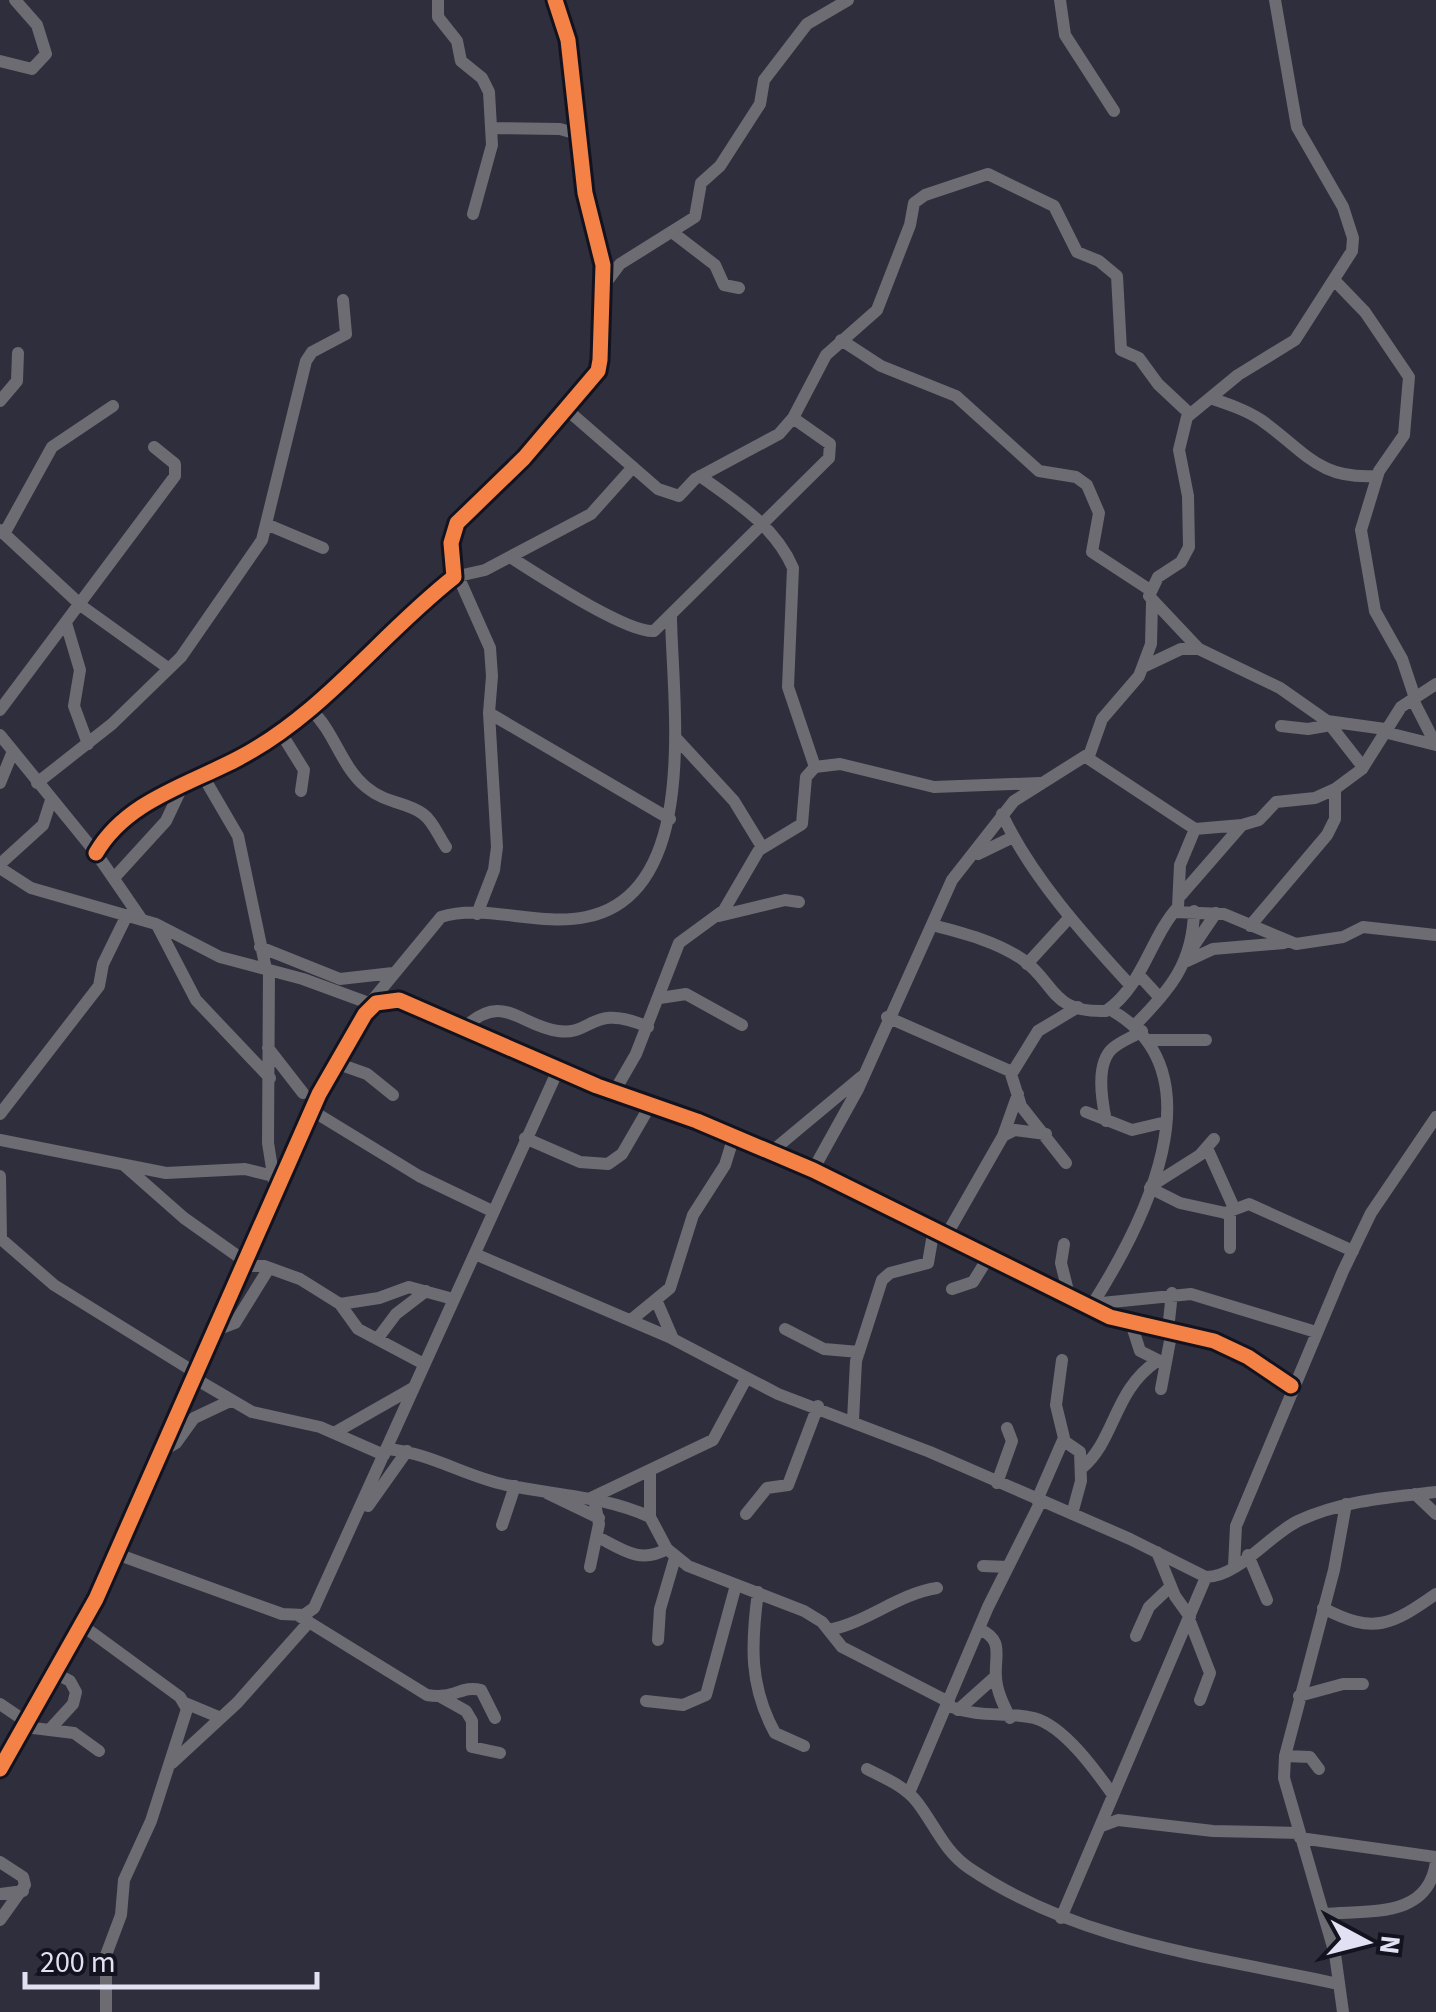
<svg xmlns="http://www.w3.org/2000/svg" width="1436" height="2012" font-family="'Source Sans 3',sans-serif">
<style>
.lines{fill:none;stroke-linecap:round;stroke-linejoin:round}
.minor{stroke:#6c6c72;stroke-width:12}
.cycleway-casing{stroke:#13131f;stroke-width:21}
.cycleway{stroke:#f48246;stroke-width:15}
</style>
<rect width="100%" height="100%" fill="#2f2e3d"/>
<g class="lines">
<path class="minor" d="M438,0v17l19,24 4,20 21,17 7,14 3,53 -19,69
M1060,0l5,35 49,76
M0,61l32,8 14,-15 -9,-29 -22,-25
M493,128l67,1 21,6
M672,232l43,33 9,20 15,3
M1335,281l30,31 44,65 -5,58 -25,36 -18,59 14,81 27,48 13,39
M605,284l15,-20 75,-47 6,-34 19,-17 40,-62 4,-24 43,-56 41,-24
M841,340l40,26 75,30 83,75 37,6 11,8 12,28 -7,39 58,38
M1210,398c18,6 36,12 51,22 44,31 57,60 116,56
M0,401l17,-20 1,-28
M565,408l93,81 21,7 16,-17 84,-45 14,-16 33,-63 51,-45 33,-85 4,-22 11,-8 63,-21 66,32 23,46 22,9 18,15 4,74 18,8 19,26 32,30
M700,476c36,26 75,50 93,92l-5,119 27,80
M266,524l57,24
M0,530l83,77 85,61
M4,534l48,-87 61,-41
M510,557c27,17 116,76 144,74l175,-173 1,-14 -37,-26
M458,576l32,72 2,28 -3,37 8,134 -3,23 -17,44
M454,577l31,-7 106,-56 42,-47
M66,623l14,47 -6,36 14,38
M1199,649l-50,-53 9,-19 23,-15 8,-15 -1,-51 -9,-46 8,-33 51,-42 57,-35 57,-89 1,-13 -10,-31 -46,-80 -22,-127
M1143,667l38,-18h18l81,39 47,33 58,8
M1413,700l23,45
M0,710l175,-234v-12l-21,-17
M311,710c24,22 29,55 55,77 20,17 42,15 57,27 10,7 16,23 23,33
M489,713l181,106
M1327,721l36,46
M1281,726l27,3 23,-4
M1384,732l52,13
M281,733l23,37 -3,21
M0,735l96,118 46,67
M675,737l59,64 28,46
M1086,757l109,72 47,-4
M203,776l35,60 28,133
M0,783l13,-32
M37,783l75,-59 69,-67 81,-117 44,-179 6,-9 34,-18 -3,-34
M1002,814c29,62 81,120 128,171
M96,853c30,-52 92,-68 143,-95 85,-45 140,-122 215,-181l-3,-34 6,-20 67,-65 74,-87 2,-11 3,-95 -18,-72 -17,-153 -13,-40
M978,854l35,-17
M0,864l43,-39 8,-25
M0,868l31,20 125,36 64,33 83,22 71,26
M114,878l52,-57 17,-36
M1181,895l61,-70 17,-5 17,-18 39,-4 20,-9 27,-20 39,-62 35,-23
M1174,912l50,2 72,30 47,-7 20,-10 73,8
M719,916l66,-16 14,2
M157,925l39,75 74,78
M932,925c31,8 63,16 90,34 34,24 28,54 84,52 37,-25 44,-73 72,-104l2,-42 15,-36
M1250,926l77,-91 8,-16v-30
M260,947l80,32 53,-6
M1193,947l23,-34
M1187,961l26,-12 71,-6
M1027,964l43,-47
M269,970l-1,173 6,38
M1139,975l21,23
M660,998l26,-4 56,31
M370,1003l71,-86c43,-14 97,10 145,0 116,-23 86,-217 85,-300
M887,1017l123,54 11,35 45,57
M1135,1025c36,-36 58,-63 59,-114
M465,1027c38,-36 55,-1 93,4 35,5 33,-29 90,-4
M1150,1040h56
M268,1048l35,45
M336,1063l31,11 26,21
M1012,1073l26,-42 40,-24
M614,1092l22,-38 43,-111 45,-33 35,-60 43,-26 4,-47 9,-10 25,-3 94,23 106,-4
M311,1110l108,66 73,35
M1086,1112l46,18 34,-8
M0,1114l99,-128 4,-22 24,-49
M1106,1121c-4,-20 -11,-58 7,-73 8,-7 20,-11 29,-17
M1003,1136l12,-6 31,4
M525,1138l55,24 28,2 14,-10 29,-50
M0,1140l166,33 79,-4 28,7
M1207,1148l27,60
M771,1152l90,-75
M125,1166l59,52 62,44
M813,1170l45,-81 94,-209 62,-79 76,-48 12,-34 37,-43 12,-32 1,-42
M0,1176l1,62
M1151,1186l49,-31 14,-16
M1150,1188l30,15 50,11v34
M1225,1213l24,-9 104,47
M947,1234l56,-98 15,-42
M0,1238l54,47 142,88
M1064,1244l-3,19 9,36
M475,1254l194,83 109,57 152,58 200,87 76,38c32,0 63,-42 92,-56 42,-20 92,-24 138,-29
M244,1266h20l36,13 40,25 18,25 66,35
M952,1289l21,-7 15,-24
M657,1302l16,37
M340,1304l39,-6 30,-11 44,12
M1092,1304l99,-10 125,38
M1090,1308c52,-81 134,-237 19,-299
M631,1320l39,-32 23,-73 32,-50 9,-29
M1131,1323l9,28 20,10
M785,1329l39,20 35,3
M1168,1330l4,-37
M214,1331l21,-8 34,-55
M378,1338l18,-24 30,-23
M194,1378l58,34 68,15 64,28
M1161,1389l11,-59
M853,1420l3,-59 26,-81 8,-7 38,-10 6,-35
M334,1433l79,-45
M1064,1441l16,11 1,29 -9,33
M387,1449c44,4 77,27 119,36 48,10 98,11 144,32l17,32 21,17 116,45 18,11 20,25 107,55
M162,1451l14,-8 18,-25 36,-17
M1082,1468c34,-29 31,-77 75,-107
M997,1483l15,-42 -5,-13
M547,1493l52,25
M1415,1494l21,20
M591,1498l122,-58 33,-61
M1037,1500l27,-62 -8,-33 6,-45
M368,1506l39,-55
M746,1514l21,-26 21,-3 30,-79
M650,1517v-47
M502,1525l13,-39
M598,1537c25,13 42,27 69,12
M1157,1552l18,44 15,21
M114,1553l168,61 22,1 10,-7 244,-538
M1248,1555l19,45
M983,1566l25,1
M1234,1566l2,-40 107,-255 28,-58 65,-96
M590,1567l9,-43 -5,-25
M758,1592c-7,52 -9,94 17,141l29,13
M1323,1608c51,27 69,17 113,-14
M299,1616l128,79c27,5 34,-10 54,-5l14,28
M1189,1619l21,54 -10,27
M83,1626l97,71 7,12 -36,112 -27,59 -3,35 -15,40v57
M979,1629c26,11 15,27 17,49 1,14 8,28 14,40
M829,1630c39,-8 69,-36 108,-42
M1136,1636l13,-29 21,-20
M658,1640l2,-31 15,-51
M1299,1696l44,-12h20
M441,1697l25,14 6,10v26l28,6
M646,1701l37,4 23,-10 30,-110
M185,1703l36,15
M0,1704l28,19
M948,1706c35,13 55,5 86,12 30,8 62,53 79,77
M958,1710l38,-34
M25,1727l49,6 25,18
M51,1728l22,-24 3,-12 -6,-11 -15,-8
M1285,1756l25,1 9,12
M172,1763l65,-60 72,-81
M0,1769l96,-170 223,-505 46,-80 11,-11 23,-3 198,86 100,35 116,49 297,147 104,24 34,16 43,29
M867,1769c17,9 38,17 50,33 18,23 27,49 52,66 111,75 241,88 370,116
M909,1793l79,-186 53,-106
M1102,1826l16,-6 95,11 86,2
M1300,1838l136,19
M0,1862l23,15 2,8 -25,35
M0,1894l23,-3
M1324,1914c46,-4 104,5 112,-52
M1061,1918l145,-341
M1343,2012l-8,-58 -51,-176 1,-22 49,-186 12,-66"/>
<g class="cycleway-casing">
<path id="cycleway" d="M96,853c30,-52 92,-68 143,-95 85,-45 140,-122 215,-181l-3,-34 6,-20 67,-65 74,-87 2,-11 3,-95 -18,-72 -17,-153 -13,-40
M0,1769l96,-170 223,-505 46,-80 11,-11 23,-3 198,86 100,35 116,49 297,147 104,24 34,16 43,29"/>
</g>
<use href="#cycleway" class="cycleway"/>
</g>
<g transform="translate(1366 1942) rotate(97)" stroke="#13131f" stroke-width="8" paint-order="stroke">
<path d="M0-8L18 38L0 25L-18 38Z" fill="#e2e1f4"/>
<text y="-15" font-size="28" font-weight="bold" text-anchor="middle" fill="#e2e1f4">N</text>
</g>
<path d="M25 1972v15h292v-15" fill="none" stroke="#e2e1f4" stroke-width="5"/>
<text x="40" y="1972" font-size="30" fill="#e2e1f4" stroke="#13131f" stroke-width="8" paint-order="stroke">200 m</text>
</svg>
